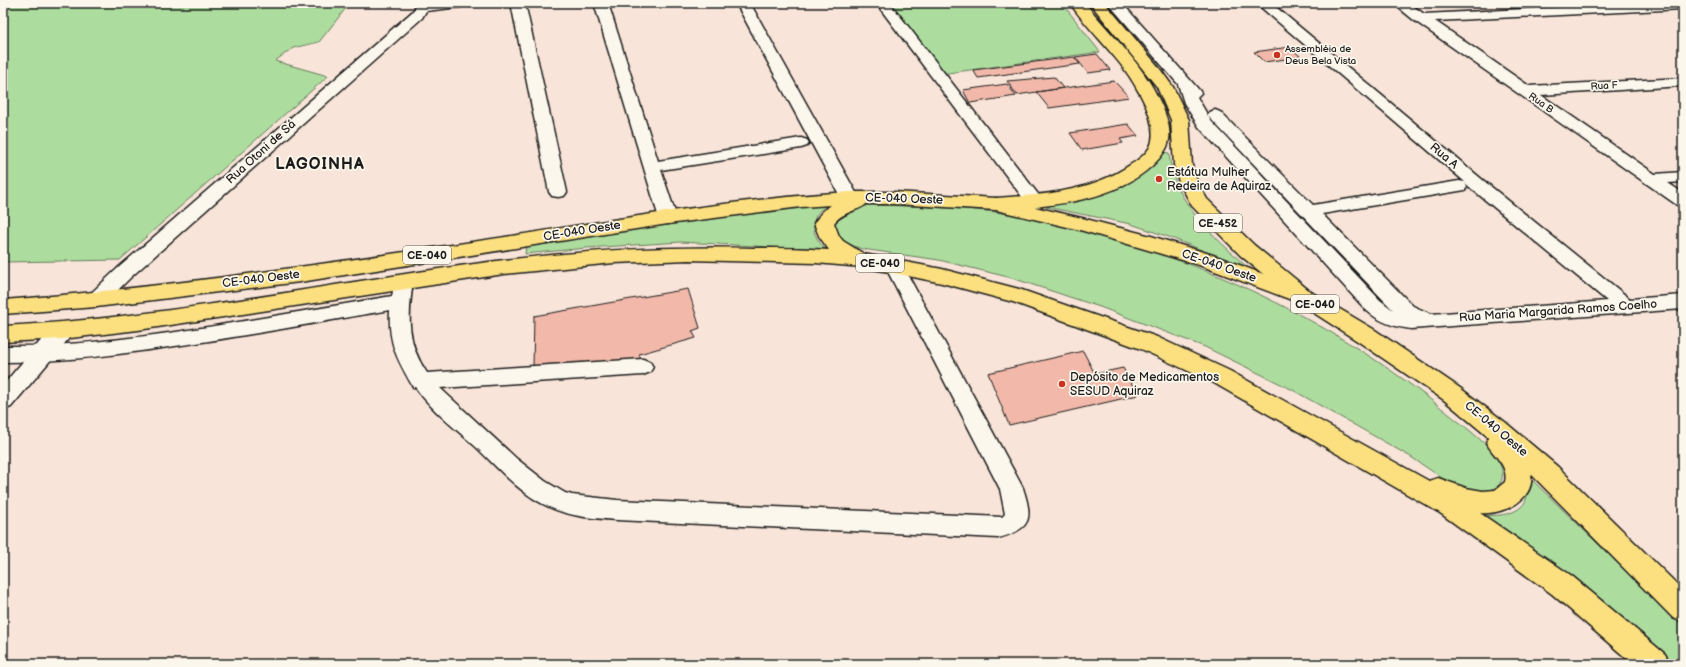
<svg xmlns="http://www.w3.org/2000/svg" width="1686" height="667" font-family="'Balsamiq Sans',sans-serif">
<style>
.green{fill:#addd9e;stroke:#647c5d}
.building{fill:#f2b9aa;stroke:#1c1c1c}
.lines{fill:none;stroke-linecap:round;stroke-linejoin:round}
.minor-casing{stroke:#1c1c1c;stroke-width:3}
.tertiary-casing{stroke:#1c1c1c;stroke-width:3}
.primary-casing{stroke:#1c1c1c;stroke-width:3}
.trunk-casing{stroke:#1c1c1c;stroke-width:3}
.minor{fill:#fbf7ec;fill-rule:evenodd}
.tertiary{fill:#fbf7ec;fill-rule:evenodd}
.primary{fill:#fce080;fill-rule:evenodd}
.trunk{fill:#fce080;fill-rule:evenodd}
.poi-dot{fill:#c8321e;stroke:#fbf7ec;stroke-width:1.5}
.labels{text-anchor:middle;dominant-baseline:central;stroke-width:3.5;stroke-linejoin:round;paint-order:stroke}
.far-poi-label{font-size:10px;fill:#1c1c1c;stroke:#fbf7ec;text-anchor:start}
.far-street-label{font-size:10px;fill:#1c1c1c;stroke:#fbf7ec}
.shield{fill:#fbf7ec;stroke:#5f5e5a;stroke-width:1}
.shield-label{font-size:11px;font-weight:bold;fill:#1c1c1c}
.street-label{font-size:12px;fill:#1c1c1c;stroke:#fbf7ec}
.poi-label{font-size:12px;fill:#1c1c1c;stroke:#fbf7ec;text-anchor:start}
.district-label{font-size:16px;font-weight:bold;letter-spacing:1px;fill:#1c1c1c;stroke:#fbf7ec}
</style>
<rect width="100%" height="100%" fill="#f8e4d8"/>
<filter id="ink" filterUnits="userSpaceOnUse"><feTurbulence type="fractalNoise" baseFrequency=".025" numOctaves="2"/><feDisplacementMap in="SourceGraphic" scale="8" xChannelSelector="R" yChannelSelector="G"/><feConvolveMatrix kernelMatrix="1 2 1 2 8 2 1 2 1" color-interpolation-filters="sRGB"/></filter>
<g filter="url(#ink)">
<path class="green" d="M3,3h347l-31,39 -26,6 -18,13 53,15 -208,184 -117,2z
M887,3h175l38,49 -159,22z
M1163,152l6,1c5,53 45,82 80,116l-80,-32 -38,-13 -85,-17 33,-8z
M830,204c-22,10 -21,31 -3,46l-146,-8 -95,6 -61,6 1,-8 168,-27z
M867,205c43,1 85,2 128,7 18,2 36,7 53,11 146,30 287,98 402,192 15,12 57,41 52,63 0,3 -3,7 -5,9l-12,5 -17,-1 -20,-9 -37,-25 -120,-68 -86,-42 -105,-40 -88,-29 -73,-18 -77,-11 -24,-9 -7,-20 21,-13z
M1530,478l153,148v38h-15l-190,-149c14,1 38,2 47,-13 3,-7 4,-17 5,-24z"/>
<path class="building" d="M1290,47l11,10 -37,5 -10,-10z
M1097,54l13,16 -22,3 -13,-16z
M1074,57l6,7 -102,14 -5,-8z
M1054,77l9,11 -46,7 -10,-14z
M1114,81l15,16 -80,11 -13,-16z
M1007,84l9,12 -46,7 -7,-13z
M1128,124l10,12 -18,3 3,4 -41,7 -12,-17z
M688,289l12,39 -8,3 4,7 -57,16 2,6 -108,8 1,-52z
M1083,351l12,23 28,-6 15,27 -129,30 -21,-52z"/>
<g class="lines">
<g class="minor-casing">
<path id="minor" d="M415,3h52l-2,3 -5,1 -34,4 -4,7 -291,259 -28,28 -7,2 -7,-2 -3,-5 3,-5 28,-26 295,-257 3,-4z
M511,3h14l42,189 -3,4 -6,1 -6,-1 -3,-4z
M594,3h14l50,158 143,-23 6,2 2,3 -2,3 -6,2 -140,22 16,48 -3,4 -6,2 -6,-2 -3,-4z
M736,3h14l109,195 -3,4 -6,1 -6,-1 -3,-4z
M876,3h14l151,195 3,4 -3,4 -6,1 -6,-1z
M1108,3h14l77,87 2,3 -4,4 14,24 169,179 13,10 -186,-195 3,-3 5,-2 5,2 93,93 146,-24 6,1 -209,-179h15l213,178 146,118 53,-4v14l-272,20c-17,-2 -32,-7 -45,-19l-167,-183 -15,-24 -6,-19zM1465,183l7,6 135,112 -176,13 -18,-8 -91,-92 137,-23 6,-1 2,-4z
M1393,3h16l15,11 219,-11h40v6l-248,12 94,65 154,-8v8l-142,9 114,79 28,-2v10l-15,1 15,10v13l-6,-1 -262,-184z
M894,260l7,2 2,4 120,222c10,31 9,41 -25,50l-381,-18c-23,-2 -47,-3 -68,-13 -29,-13 -50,-38 -73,-60 -21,-19 -44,-36 -61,-60h-2c-16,-28 -25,-44 -23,-77 -71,12 -143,26 -215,36 -57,9 -114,16 -172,16v-16c58,1 115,-6 173,-14 72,-11 144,-24 216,-36l3,-15 2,-5 7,-1 7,1 2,5c-5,34 -7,62 14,92l216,-14 7,3 3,5 -3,5 -7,3 -203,13 77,71 28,22 20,12 7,2 45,5 385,17 3,-3 -5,-25 -115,-223 2,-4z"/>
</g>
<g class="tertiary-casing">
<path id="tertiary" d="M62,323l8,2 3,6 -3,6 -59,70 -8,3v-25l51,-60z"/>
</g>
<g class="primary-casing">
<path id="primary" d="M1070,3h15c26,32 60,63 76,101 5,11 10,24 8,36 -1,9 -9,18 -16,25 -41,38 -104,41 -157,45l-7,-2 -3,-4 3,-4 7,-2c47,-3 94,-6 134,-33 7,-4 16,-11 20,-18 8,-17 -4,-43 -13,-58 -17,-32 -47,-56 -67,-86z
M1090,3h15l52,62 16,22 16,33 3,45 5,17 10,17 47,46 57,47 4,5 -4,5 -7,2 -7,-2 -57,-47 -48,-49 -13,-24 -5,-17 -3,-45 -14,-33z"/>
</g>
<g class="trunk-casing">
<path id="trunk" d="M850,192h44l102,6 86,20 69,18 62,19 98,37 64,38 85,58 45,34 53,45 125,123v32l-10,-4 -142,-144c4,26 -28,41 -51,39l92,63 93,78 5,10h-37l-81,-70 -112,-81 -226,-130 -73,-34 -128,-47 -71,-19 -48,-10 -32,-6 -46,-4 -128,-3 -74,3 -110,11 -366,56 -76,9 -59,3v-16c168,-8 334,-45 501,-66 84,-10 166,-14 250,-12 25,0 50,0 75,2l-10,-14 -5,-13 9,-12 8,-6 -30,2 -133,17 -368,58 -204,25 -93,7v-14c169,-13 335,-38 502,-63 115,-18 229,-38 345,-45zM866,204h28l102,6 84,20 119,35 98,37 62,40 85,58 43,36 2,1 -3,5c7,14 23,23 19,40l-10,8 -12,1 -17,-3 -28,-10 -9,3 -199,-110 -73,-34 -138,-48 -77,-20 -78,-15 -21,-13 -4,-5 -5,-13c9,-12 28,-13 32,-19z"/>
</g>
<use href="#minor" class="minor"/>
<use href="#tertiary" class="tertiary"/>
<use href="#primary" class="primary"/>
<use href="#trunk" class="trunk"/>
</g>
</g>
<g class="poi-dot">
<circle cx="1277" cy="55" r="4"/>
<circle cx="1159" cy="179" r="4"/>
<circle cx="1062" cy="384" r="4"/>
</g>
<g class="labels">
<g class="far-poi-label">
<text x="1285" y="49">Assembléia de<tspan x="1285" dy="12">Deus Bela Vista</tspan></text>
</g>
<g class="far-street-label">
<text transform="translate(1604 86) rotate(-3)">Rua F</text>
<text transform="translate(1541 103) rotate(35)">Rua B</text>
</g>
<g class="shield">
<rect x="1194" y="214" width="48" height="18" rx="3"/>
<rect x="403" y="246" width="48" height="18" rx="3"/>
<rect x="856" y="254" width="48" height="18" rx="3"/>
<rect x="1291" y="295" width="48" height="18" rx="3"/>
</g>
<g class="shield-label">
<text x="1218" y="223">CE-452</text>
<text x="427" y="255">CE-040</text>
<text x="880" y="263">CE-040</text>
<text x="1315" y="304">CE-040</text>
</g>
<g class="street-label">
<text transform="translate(261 152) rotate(-42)">Rua Otoni de Sá</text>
<text transform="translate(1444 156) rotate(40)">Rua A</text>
<text transform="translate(904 199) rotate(2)">CE-040 Oeste</text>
<text transform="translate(582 231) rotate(-9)">CE-040 Oeste</text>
<text transform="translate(1219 266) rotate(19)">CE-040 Oeste</text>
<text transform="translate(261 279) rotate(-7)">CE-040 Oeste</text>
<text transform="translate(1558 311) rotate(-4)">Rua Maria Margarida Ramos Coelho</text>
<text transform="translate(1496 429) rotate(40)">CE-040 Oeste</text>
</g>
<g class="poi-label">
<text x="1167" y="172">Estátua Mulher<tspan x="1167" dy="14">Redeira de Aquiraz</tspan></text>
<text x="1070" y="377">Depósito de Medicamentos<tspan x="1070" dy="14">SESUD Aquiraz</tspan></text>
</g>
<g class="district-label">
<text x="320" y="164">LAGOINHA</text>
</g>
</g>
<rect width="1686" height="667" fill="none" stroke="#fbf7ec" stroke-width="16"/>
<rect x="8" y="8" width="1670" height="651" fill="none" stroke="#1c1c1c" stroke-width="1.5" filter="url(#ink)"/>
</svg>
